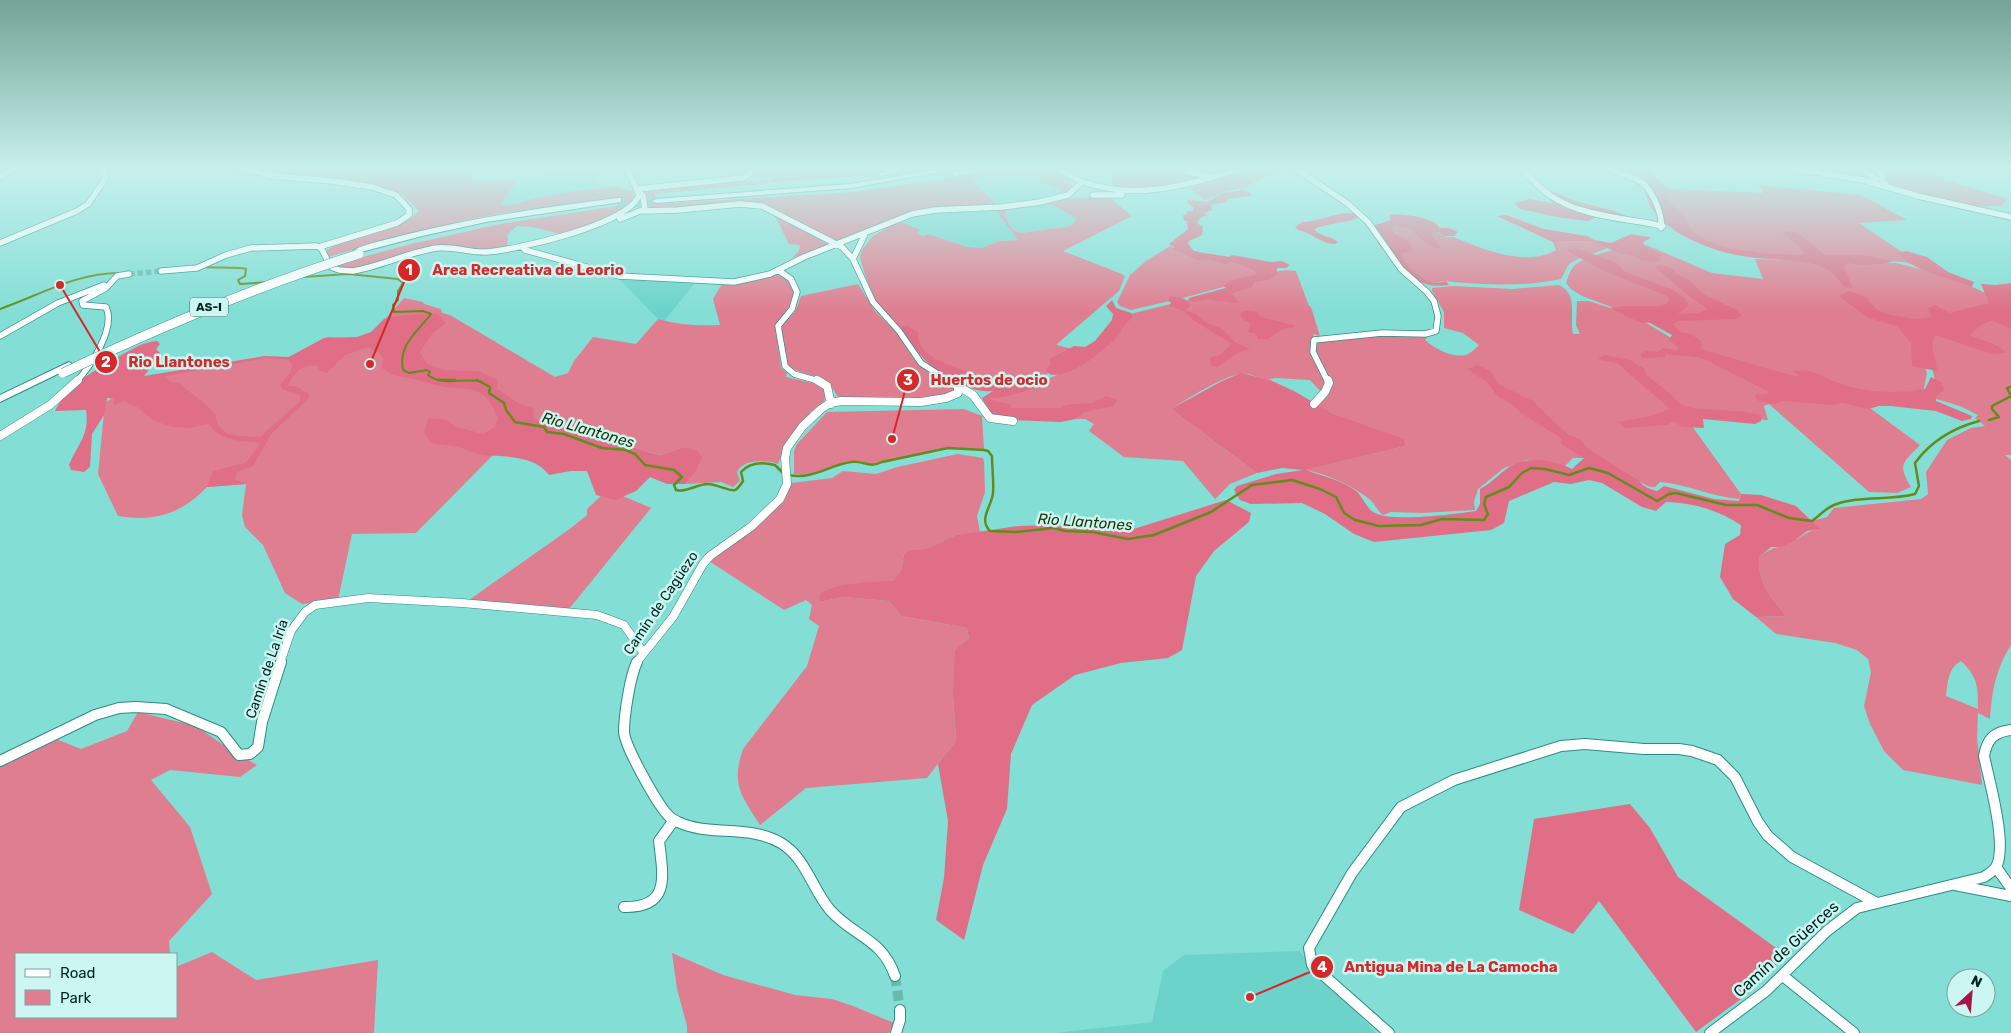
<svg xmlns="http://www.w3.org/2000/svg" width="2011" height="1033" font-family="Rubik,sans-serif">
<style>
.built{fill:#6bd3ca}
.green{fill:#e07e91;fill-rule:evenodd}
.forest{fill:#e06e86;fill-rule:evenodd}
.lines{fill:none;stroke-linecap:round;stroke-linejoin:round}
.stream-far1{stroke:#638c1b;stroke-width:2}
.stream{stroke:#638c1b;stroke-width:2.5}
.minor-tunnel-far1{stroke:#69b9b2;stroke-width:5.5;stroke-dasharray:5.5 3;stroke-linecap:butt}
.minor-tunnel{stroke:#69b9b2;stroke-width:10;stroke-dasharray:10 5;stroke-linecap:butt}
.highway-tunnel{stroke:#69b9b2;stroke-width:9;stroke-dasharray:9 4.5;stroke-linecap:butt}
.minor-far2-casing{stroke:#2c8c85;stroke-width:7}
.minor-far1-casing{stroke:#2c8c85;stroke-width:9}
.minor-casing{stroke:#2c8c85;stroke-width:12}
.highway-casing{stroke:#2c8c85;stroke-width:2}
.minor-far2{stroke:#fff;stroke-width:5.5}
.minor-far1{stroke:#fff;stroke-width:8}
.minor{stroke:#fff;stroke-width:10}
.highway{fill:#fff;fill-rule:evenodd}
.highway-bridge-casing{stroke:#2c8c85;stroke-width:10;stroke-linecap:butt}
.highway-bridge{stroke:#fff;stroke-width:9}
.labels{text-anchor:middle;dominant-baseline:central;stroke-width:5;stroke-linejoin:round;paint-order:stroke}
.shield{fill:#cbf6f1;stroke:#3d6461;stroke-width:1}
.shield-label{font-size:12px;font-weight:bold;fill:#002623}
.street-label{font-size:14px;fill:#002623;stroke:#cbf6f1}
.water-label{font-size:15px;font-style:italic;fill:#1f3004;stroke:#cbf6f1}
.near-street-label{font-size:16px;fill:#002623;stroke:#cbf6f1}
.leader{fill:none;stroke:#d62828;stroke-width:2}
.callout-dot{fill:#d62828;stroke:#cbf6f1;stroke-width:2}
.mark-label{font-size:15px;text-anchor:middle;font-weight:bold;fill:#fff}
.callout-label{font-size:15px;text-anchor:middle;font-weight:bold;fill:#d62828;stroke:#cbf6f1;stroke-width:5;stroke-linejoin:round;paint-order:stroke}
</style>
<rect width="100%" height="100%" fill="#83ded6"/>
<path class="built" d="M583,167h8l-5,3 9,5 4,12 -68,12 -13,5 -18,1 19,-26 45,-6z
M996,176h38l32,17 -9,4 -59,9 -26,-26z
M1043,204l9,1 25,13 -6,8 -49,7 -8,-3 -10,-17 5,-5z
M995,209l24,31 -20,1 -17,7 -15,-1 -39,-13 -5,2 -24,-15 14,-6 32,-4 2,2h11l2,-2z
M619,279l77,3 -32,39 -6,-2z
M1299,951l77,82h-321l97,-11 11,-51 21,-16z"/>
<path class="green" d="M288,167h183v12h48l-19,26 18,-1 13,-5 43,-8 41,-5 19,6 -2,13 -34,19 -38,10 -26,-7 -17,-1 -9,8 -1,14 -12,2 -31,-1 -21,-4 -91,25 -13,-2 -2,-4 74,-20 89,-20 117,-18 2,-9 -117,16 -36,7 -139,37v-6c27,-24 65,-12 92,-40 -5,-5 -11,-12 -17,-16 -22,-15 -98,-18 -127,-20z
M756,167h26l26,4 3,-4h72l-55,7 -73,4 -1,-3z
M1018,167c18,0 46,-4 54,18l-2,5 -4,3 -32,-17h-38l-24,4 26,26 -62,2 -55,17 -3,-1 -40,19 -75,-38 -111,4 -3,-3 -4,-15 2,-2 122,-10v4l-114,11 1,4 -3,2 2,4 201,-12z
M1157,167l45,9c-26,14 -59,13 -87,11l-5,-11z
M1258,167h28l-45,22 -14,2 -22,9 -15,-11 21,-9z
M1888,167h15l105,32 -6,7h-21l-2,3 -88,-22 -6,-13z
M1758,185l103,10 46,25 -48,3 40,27 48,24 -43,-12 -158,-10 -47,-11 -38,-46 9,-6 93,4z
M1109,197l23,19 -69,35 59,23 3,2 -6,15 -62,53v1l15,4 -14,18 -19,12 -54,11 -63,-37 -46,-52 -11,-26 -5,-18 2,-7 11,-14 26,-15 21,9 -3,3 6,3 5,-2 39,13 15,1 17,-7 19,-1 -23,-31 14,-1 -5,6 9,16 9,3 49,-7 6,-8 -25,-13 -9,-1 31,-6z
M760,207l23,10 46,28 -37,13 7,-7 1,-6 -11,-1 -14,-28z
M1402,226l15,6 17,16 4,-5 -7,-9 3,-2c5,0 6,3 10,4 4,2 8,0 12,2 28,12 71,29 100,12l-3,-8 39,-1 16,7 -16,6 -15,-6 -8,4 12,5 -12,7 -8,15c-39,8 -77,6 -116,2 -5,0 -10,4 -15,1 -9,-5 -22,-15 -28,-25v-3l3,-2c-4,-10 -9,-15 -13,-25z
M1644,244l68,29 51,6 -8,-20 141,4 40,10 39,15 10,5 5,10 -44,15 -24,33 5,23 -4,18 -17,5 -111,-13 -81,-27 -65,-36 -67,-25 -11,-7 -5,-6c2,-6 4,-13 8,-17 10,-11 55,-20 70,-22z
M1170,246l19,10 52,7 27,7 -45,17 -40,11 -52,12 -11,-4 -3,-4 2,-4 11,-23 16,-14z
M1286,270l10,1 13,35 2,1 9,29 -6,-2 -3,7h22l41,-5h47l6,1 -2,3c10,9 27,18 41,15 5,-2 10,-7 13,-10l-16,-12 -19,-5v-16l-12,-21v-3l21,-2 60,3 46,-4c20,9 10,32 14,49h7l-4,-9 1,-24h12l27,9 27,11 45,27 163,46 69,51c-17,18 -23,19 -9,42l-14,6 -28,-1 -100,-88 -5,2 4,14 -84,-5 57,79 -2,5c-27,-2 -52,-15 -79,-17l-5,5h-5l-61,-29h-16l-8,8 -38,-6 -23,8 -26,21 -4,13 1,8 -54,3 -30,-1 -8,3c-6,-4 -8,-12 -15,-17 -19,-14 -41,-24 -63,-28l100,-24 -72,-32 -16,-9 8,-9 -15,-16 -35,-2c-11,5 -23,-6 -34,-4 -17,1 -55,26 -70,35l86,64 -27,11 -15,15 -32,-38 -59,-4 -35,-26 5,-7 -9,-5h-9l3,-2 -26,3 -68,-19 8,-7 42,-9 22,-10 69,-60 77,-19 71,-24z
M776,274c34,15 11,34 -1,53l6,41 6,5 -1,4 36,8 4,9 -3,10 -14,9 2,2 -24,25 -9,24c-11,-4 -35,-5 -41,8l3,9 -7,6 -12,-5 -36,2 9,-10 -10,-27 -23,8 -14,-3 -54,-20 -22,-2 -37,-12 -41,37 -77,78 -64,1 -14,66 -36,4 -17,-11 -22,-48 -18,-18 -3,-12 4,-31 -39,3c-26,27 -52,35 -89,29l-20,-42 7,-72 60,-28 103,-16 21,-1 38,-20 30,2 16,-6 31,-35 19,4 1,2 17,5 1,4 8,2 105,62 13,-4 6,-12 19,-24 43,7 22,-25c21,6 40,7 62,6l-7,-26 9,-15 33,-3z
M858,284l17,27 21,21 20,30 13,11 26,15 -1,4 -27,6 -89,-1c-14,-26 -28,-18 -50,-31l-7,-37 3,-6 11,-11 6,-16z
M2011,304v151h-6l6,5v185c-15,24 -19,46 -21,74l-12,-6 -1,24 5,48 -79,-15 -19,-19 -14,-27 -6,-18 7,-34 -3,-13 -11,-9 -22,-7 -59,-9 -20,-17 30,-1c-16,-20 -28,-32 -27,-59 11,-9 19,-9 32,-15 11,-5 15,-11 28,-13l-7,-8 15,-4 7,-9 87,-9 7,-5 -2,-22 21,-32 24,-12 14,-2 -10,-8 3,-3 -18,-9 -34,-10 10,-11 -9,-39 -1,-12zM1961,661c17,16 17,26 17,48l-32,-13c2,-14 2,-28 15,-35z
M964,409l18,7 2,33 -36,-1 -66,14c-15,7 -13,-1 -26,-1 -16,-1 -22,8 -34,11 -8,2 -19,3 -28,2v-23l3,-7 30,-32z
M958,454l25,4 1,4 1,30 -8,24 3,16 -24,3 -30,14 -18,1 -4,4 -3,17 -6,9 -20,3 -26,1 -28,10 -2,8 25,-5 45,4 12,15 66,12 2,11 -16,56 3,46 -29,37 -121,10 -46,37c-19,-30 -29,-40 -17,-76l64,-83 12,-40 -10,-7 3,-14 -6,-5 -22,10 -75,-49 66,-61 8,-16 49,-6 11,-7 33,3 21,-7z
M601,496h22l28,12 -82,101 -100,-9 102,-72 16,-13v-6z
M138,712l58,14 33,23 28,16 -17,12 -70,-7 -19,10 39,47 22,67 -43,47 1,13h-154v63h160v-50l36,-15 44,28 122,-20 -4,73h-374v-268l56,-26 25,10 46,-18z
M672,953l51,22 72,20 37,4 21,7 41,17 -5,10h-202v-7l-10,-37z"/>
<path class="forest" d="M834,167c7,0 38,1 42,3l-9,5 -16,2 -81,5 3,-4 17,-1 22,-9 7,2z
M1629,171l21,2 21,17 -9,6c6,5 14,11 20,18 5,6 6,13 13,19 24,20 75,20 105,22l6,-2 -22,-19 2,-3 12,2 27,22h35l33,5 -2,2c-15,3 -28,4 -43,1l-4,3 9,22 -9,-1c-5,-7 -11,-15 -19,-19 -17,-9 -56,-8 -76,-11 -35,-4 -99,-27 -104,-67l-16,-13z
M1243,190l8,3v3l-24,3v3l-18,3 3,2v3l-8,3 3,2 -7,3 -3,5 6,4 -1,8 -13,6 -1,3c2,2 3,4 5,6 4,3 29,5 36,7l3,-2 39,7 11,-1 8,4 -4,3h-9v7l-9,5 -13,2 -4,6 -19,5 3,6 4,2 -3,2 -31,-4 -8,3 -8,-1v-3l3,-1 34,-9 -3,-2c8,-8 23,-8 34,-12l-5,-5 -19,-7 -8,2 -14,-4h-14l-22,-10 -2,-1 1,-2 -5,-3 19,-15 -1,-6 1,-1 -4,-2 -1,-5 4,-1v-3h6v-4l-6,-5 1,-2 19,2 16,-9z
M1546,190c12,1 20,8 30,11 21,7 43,8 60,21l-41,-4 -8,3 -30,-4 -37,-8 -6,-6 16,-4 22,4z
M1354,213l8,3c-15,8 -32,6 -48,13 7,9 16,6 24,13l-3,2c-14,0 -24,-12 -37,-14l-3,-3 7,-5c18,-1 34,-10 52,-9z
M1389,215c11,-2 45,2 51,13h9l9,4 -4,4h-10l-6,-4 -7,1 10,15 -3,1c-19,-5 -22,-26 -46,-22l3,7 15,8 2,8 -10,4c1,9 24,29 32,29 4,0 8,-1 12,-2l3,4c-32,5 -44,-14 -63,-35 -10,-5 -11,-14 -13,-24l18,-6z
M1506,215l38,14 43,7 7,4 17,3 20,-9 18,3 2,1 -8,4 1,4 17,9 -2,6 -4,1 -14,-2 -7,-4 -16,-3 -26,-12 -39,1 -56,-26z
M1577,248l40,15 8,9 46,17 14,9 4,7 -11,9 19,-1 11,-4 -19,-13 -35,-30h9l9,2 4,6 13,6 16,15 30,14 7,7 -6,3 -57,2 -6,3 8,8 10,2 10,7v7l3,2 90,26h7l-8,-5c22,-4 29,7 48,13 27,9 56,10 84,5l6,-12 10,5 3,8 -8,7v4l36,15 -1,3 -9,2 -26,-10 -45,-5h-12l-11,3 -25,-6 -11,2 -50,-4 -7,3 -14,-2 -5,-3 -1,-4 12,-1 2,-2 -65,-33c-13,-4 -26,-3 -39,-5v3l-23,1 -1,-4 5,-3 12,1 5,-4 12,2 5,-1 -11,-9 3,-5 -22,-12 -11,-1 -29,-14 14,-2h37l7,-3 1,-6 -69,-28 -31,-17 -2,-3z
M1906,251l21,6 21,15 26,10 -2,5c-19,-8 -62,-16 -73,-34z
M2011,283v46l-19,-9 -11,5 -11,10c12,7 27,7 36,18l-15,1 -56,-19c-6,16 1,19 2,36l-25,-5 -1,-23 -14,-17 -28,-8 -30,-22 10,-5 17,6 10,12 10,5 30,5 15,-2 -3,-9 7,-3 15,8 39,-10 -8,-19 15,1z
M1171,296l14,3 6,6 -6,6 10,2 9,8 18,8 14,14 14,6 -13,4 -20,14 -5,-1 -2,-6 1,-3 7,-1 14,-12 -39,-24 -9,-9 -15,-5 2,-3 -3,-3z
M1112,300l4,8 15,5 2,5c-10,5 -10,13 -17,20 -14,14 -47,42 -67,36l-3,-5 4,-3v-7l24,-13 11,1 10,-6 17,-21 1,-6 -7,-8z
M1245,311l11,1 5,5 33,8 1,2 -12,2 -15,10h-10l-2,-5 -8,-2 3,-9 -9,-4 -2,-5z
M422,314h16l8,9 -14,11 -12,18 7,12 17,6 34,1 20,9 -1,9 21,14 15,5 1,10 37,12 22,2 54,20 14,3 23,-8 14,4 4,7 -8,16 -9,10h-18l-17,-7 -14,14 -21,9 -19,-5 -9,-24h-16l-22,4c-15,-20 -42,-18 -65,-20 -9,-1 -17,-6 -26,-8 -9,-2 -18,-2 -27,-4l-7,-10 4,-15 19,2 10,7 26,7 12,-7 3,-9c-15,-37 -28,-26 -58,-32 -9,-1 -18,-6 -27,-7 -12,-2 -22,-3 -31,-11l1,-9 -4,-6 -11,-6 -23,8 -18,18 -9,-3 1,-4c-17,-3 -24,5 -31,20h8l14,9 -3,5 -35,33 -19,33 -16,6 -2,7 11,5 -39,3 6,-16 32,-8 14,-16 -1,-5c-17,0 -40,-2 -49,-18l-21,4 -16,-1 -20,-7 -13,-12 -15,-7 -10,4v-6l-7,-1 -3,17 -12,19 -2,33 -6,5 -13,-2 -2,-5c8,-20 21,-30 17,-55l-31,1c14,-28 38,-39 63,-54 13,-7 24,-15 39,-16l3,3 -4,5 4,4 -1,4 -15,19 121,-20 24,1 35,-19 33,-1 14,-5 13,-13 9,-3zM268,358l21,2 3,5 -2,8 -10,12 2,4 18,7v5l-40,36 -21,-1 -11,-2 -10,-8 -3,-12 -12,-12 -25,-19 -8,-1 -5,-6z
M902,326h6l10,6c-1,23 25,31 43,37 4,2 5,5 8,8 12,10 31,10 43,2 10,1 18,-4 28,-4l6,6c-15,9 -38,17 -56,17l3,3 17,3 2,4h49l5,-3 26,-2 14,-7 11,4 -3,6 -30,6 -8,7 -15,3 -50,-2 -15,-3 -6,-4 -8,-15 11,-7c-23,3 -54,-16 -70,-33 -8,-8 -14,-19 -22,-28z
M1605,355l25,5 15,9 1,6 24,18 10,11 13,4 53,4 15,3v6l-6,3 -52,-5 1,9 -22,-1 -8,-6 -7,4 -43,3 -6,-6 29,-5 23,-8 -53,-46 -14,-2 -5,-3z
M1477,365l14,6 8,13 34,17 34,33 14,6 7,9 50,31c6,7 11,9 19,11l7,-5 50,13 25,2 2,-7 20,1 35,11 24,23 -13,2 -13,10 -13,6h-10l-12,10c-1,27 11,39 27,59l-30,1 -23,-18 -13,-22 5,-33 15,-9 1,-10c-23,-15 -47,-22 -75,-23l-10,9 -14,-4 -40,-24 -13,-3 -18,4 -17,-2 -45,19 -5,22 -13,7 -117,12 -20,-8 -29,-20 -23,-11 -51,1 -11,-4 -6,-10 3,-4 39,-12 27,-4 -21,-2 -25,5 -86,-64 51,-28 19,-8 29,7 24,11 39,23 71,25 1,7 -99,24c16,6 36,10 50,21 6,5 10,16 17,21 16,11 83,2 103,-1l4,-7v-15c10,-5 16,-12 25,-19 18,-15 46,-11 67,-1l12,-11 -23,-14 1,-5 -41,-26 -11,-10 -12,-6 -11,-15 -20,-13z
M1226,500l25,13 -2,9 -35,29 -18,25 -14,74 -14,8 -47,5 -46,12 -43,30 -21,49 -4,55 -24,56 -19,75 -28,-20 8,-42 4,-57 -10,-57 18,-23 -3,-46 2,-45 14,-11 -2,-11 -66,-12 -12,-15 -45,-4 -25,5 1,-8c23,-14 49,-10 74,-14l7,-9 3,-17 4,-4 18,-1 30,-14 62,-9 28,-1 78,7z
M1630,804l20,24 28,49 108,78 -41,41 -49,36 -97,-131 -26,33 -54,-24 15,-91z"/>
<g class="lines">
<path class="stream-far1" d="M203,267c9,1 39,0 43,2l-1,7 -7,4 2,4 29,-2
M303,277l45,-3 50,5 5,4 -5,8v9l-5,5 1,7 29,-1 8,3c-14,18 -33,31 -28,56l6,3 18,-3 3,2 -2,3c15,12 36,2 54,7
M0,309c40,-14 76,-36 119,-36"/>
<path class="stream" d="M438,380h17
M477,380l13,7 -1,6 15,10 2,7 9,12 29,5 3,5 17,2 38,14 24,2 9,4 10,11 29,5 8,7 -8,8 2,5c11,3 20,-6 32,-6 7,0 24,8 27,6 3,-1 6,-6 8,-9l-2,-9c9,-10 22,-10 34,-7l8,8
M2011,387l-4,1 4,8
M1989,420l10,-3 -7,-8v-3l19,-10
M789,475c24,5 40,-10 62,-13 13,-2 17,7 31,0l66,-14 36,2 4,1 4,5c0,12 2,25 1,37 -1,13 -15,26 -3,38l27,1 36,-4 12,3 27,1 36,7 26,-4 57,-23 41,-27 40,-5 28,9 16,8 8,16 11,7 24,6 42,-1 21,-6 42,1 4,-6 -4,-10 2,-7 23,-10 13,-14 9,-5 14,1 24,6 20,-7 19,5 49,28 12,-7 7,-1 50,12h31l32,13 23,3c7,-5 14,-13 22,-16 25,-10 55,-4 81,-11l4,-8 -4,-23c16,-22 38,-35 64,-42"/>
<path class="minor-tunnel-far1" d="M129,274l32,-3"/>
<path class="minor-tunnel" d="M895,976l5,34"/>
<path class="highway-tunnel" d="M618,204l38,-3"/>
<g class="minor-far2-casing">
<path id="minor-far2" d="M235,167l39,9 59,5 39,6 24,8 13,14v6l-12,8 -78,24
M1057,167c8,5 17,12 26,15 60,20 107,1 165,-15
M1172,167l38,10
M1293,167l54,36 21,19 33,47 26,23 7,9 4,15 -2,15 -11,3 -43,-1 -68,7 -1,12 15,30
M1519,167c11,9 20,21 32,29 31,21 76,22 112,30
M1610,167c8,8 18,8 28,13 13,6 25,34 23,48
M1784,167l79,13 55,16 93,21
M1859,167l17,12
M1880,167l2,13 5,6
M102,172l11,-5
M0,176l17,-9
M637,189l105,-11 8,-4 3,-7
M1093,195h29
M643,211l35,-1 62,-6 22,2 80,41 11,12 20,43 26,29 22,32 29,19
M620,219l25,-10 -2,-13 -4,-4
M0,243l77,-32 11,-7 16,-23 1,-4 -5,-10
M522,246l3,4 94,26 115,6 36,-8 34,-17 108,-43 23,-4 67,-3 38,-5 28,-7 14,-13
M853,259l12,-25
M778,270l13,9 6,13 -5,17 -14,17 7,40 9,8 28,8
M161,271l36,-3 29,-13 25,-7 65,-2 5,2 10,19 8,3 14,1c29,-5 56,-19 84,-23 17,-2 33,5 50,4 28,-2 146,-28 152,-58l-13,-27
M0,336l58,-33 46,-18
M76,382c15,-16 40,-54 30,-75l-23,-2 -1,-4 24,-13 11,-12 12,-2"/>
</g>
<g class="minor-far1-casing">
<path id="minor-far1" d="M817,380l10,6 4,18
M948,380l25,15 17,23 23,3
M1314,404l11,-12 4,-9 -1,-3
M0,436l50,-31 28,-25
M280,663l11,-32 14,-19 10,-7 53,-7 94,5 135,12 27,10 19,27
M636,663l37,-46 30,-53 7,-8 42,-30 28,-27 7,-15 -2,-26 2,-10 15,-21 19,-18 9,-6 11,-2 80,1 25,-4 12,-5v-6"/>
</g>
<g class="minor-casing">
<path id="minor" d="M637,662c-7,14 -13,54 -13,70 1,15 32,69 42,81 3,4 7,7 12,9 32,15 71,2 103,21 25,15 31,46 49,67 24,27 52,28 65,66
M0,761l95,-46 24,-7 17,-1 30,2 55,23 18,23 11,-1 8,-7 4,-25 19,-60
M1996,867l15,21
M1955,885l56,11
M624,907c47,1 39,-31 35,-66l15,-21
M1783,976l71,57
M896,1033l4,-13v-10
M1389,1033l-77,-68 -3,-17 43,-75 49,-66 53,-27 107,-34 24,-2 59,5h35l13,2 26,9 17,17 23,45 10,14 24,21 83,45
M1710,1033l56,-42 61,-60 30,-23 127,-31c4,-3 9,-5 12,-10 12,-21 -7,-87 -12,-111 3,-17 10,-24 27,-26"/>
</g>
<g class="highway-casing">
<path id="highway" d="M902,167h15l-36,9 -4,-2z
M949,167h18l-116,21 -195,15 -4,-2 4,-2 195,-15z
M987,167h22l-54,9 -4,-2 4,-2z
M1053,167h9l1,1 -4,2z
M618,198h3v4l-135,20 -64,14 -65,17 -4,-2c9,-7 34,-11 47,-15 72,-18 144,-29 218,-38z
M69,362l5,3 -2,2 -72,35v-7z"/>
</g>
<use href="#minor-far2" class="minor-far2"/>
<use href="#minor-far1" class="minor-far1"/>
<use href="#minor" class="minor"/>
<use href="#highway" class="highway"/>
<g class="highway-bridge-casing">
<path id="highway-bridge" d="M63,373c97,-46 194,-87 296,-119"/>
</g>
<use href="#highway-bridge" class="highway-bridge"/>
</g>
<linearGradient id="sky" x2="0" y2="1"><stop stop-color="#73a496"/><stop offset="0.54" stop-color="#c7f0ed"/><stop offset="1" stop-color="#c7f0ed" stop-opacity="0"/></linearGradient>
<rect width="2011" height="312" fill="url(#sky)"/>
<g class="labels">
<rect class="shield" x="190" y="297.5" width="38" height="19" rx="4"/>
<g class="shield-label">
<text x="209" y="307">AS-I</text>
</g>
<g class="street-label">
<text transform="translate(661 603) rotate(-56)">Camín de Cagüezo</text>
<text transform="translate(267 669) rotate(-71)">Camín de La Iría</text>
</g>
<g class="water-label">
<text transform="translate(588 430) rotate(16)">Rio Llantones</text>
<text transform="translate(1085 522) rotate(4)">Rio Llantones</text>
</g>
<g class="near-street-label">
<text transform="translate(1786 949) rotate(-42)">Camín de Güerces</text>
</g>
</g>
<path class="leader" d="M370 364L409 270M60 285L106 362M892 439L908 380M1250 997L1322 967"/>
<g class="callout-dot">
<circle cx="370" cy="364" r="5"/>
<circle cx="60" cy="285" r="5"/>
<circle cx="892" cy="439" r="5"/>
<circle cx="1250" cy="997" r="5"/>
<circle cx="409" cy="270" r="12"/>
<circle cx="106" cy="362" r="12"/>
<circle cx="908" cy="380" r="12"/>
<circle cx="1322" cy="967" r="12"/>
</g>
<g class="mark-label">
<text x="409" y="275">1</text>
<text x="106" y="367">2</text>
<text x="908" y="385">3</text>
<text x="1322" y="972">4</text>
</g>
<g class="callout-label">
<text x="528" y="275">Area Recreativa de Leorio</text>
<text x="179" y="367">Rio Llantones</text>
<text x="989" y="385">Huertos de ocio</text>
<text x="1451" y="972">Antigua Mina de La Camocha</text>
</g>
<rect x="15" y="953" width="162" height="65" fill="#cbf6f1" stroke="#7aa39f"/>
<rect x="25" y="969" width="25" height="8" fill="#ffffff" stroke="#7aa39f"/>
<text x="60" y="978" font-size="15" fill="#002623">Road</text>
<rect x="25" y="990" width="25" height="15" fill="#e07e91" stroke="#7aa39f"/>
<text x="60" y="1003" font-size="15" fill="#002623">Park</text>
<g transform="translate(1971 993) rotate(26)"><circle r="24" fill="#cbf6f1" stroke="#7aa39f"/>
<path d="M0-4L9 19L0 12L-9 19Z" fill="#a81348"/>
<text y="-8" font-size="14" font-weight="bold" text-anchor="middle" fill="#002623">N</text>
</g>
</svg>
